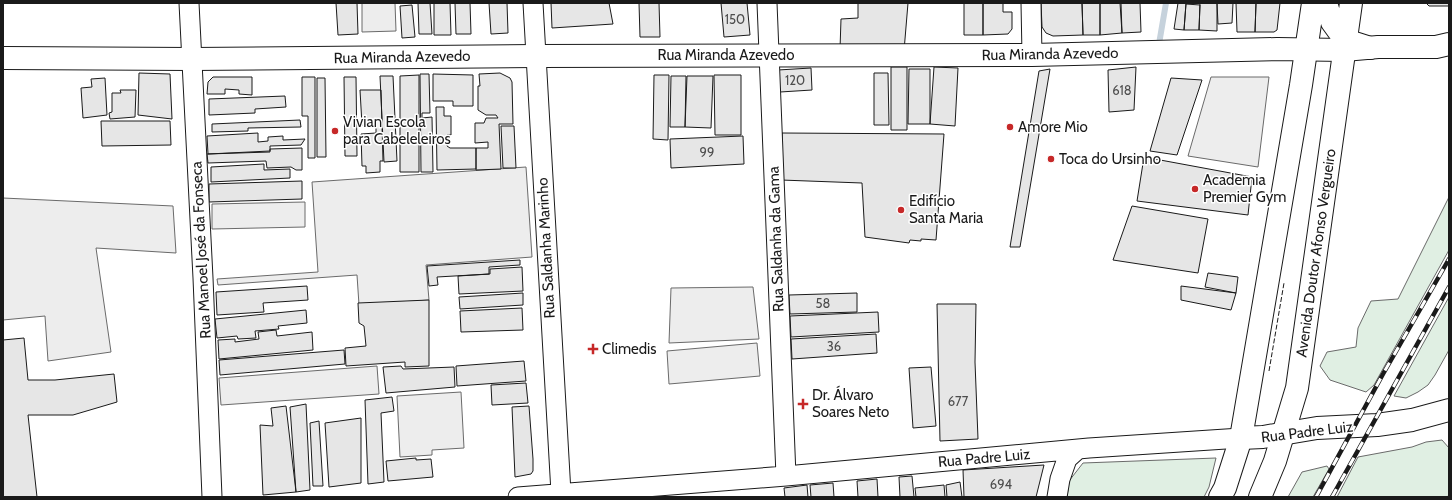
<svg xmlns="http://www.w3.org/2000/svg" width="1452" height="500" font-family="Cabin,sans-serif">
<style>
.green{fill:#e0efe3;stroke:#6a6a6a}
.parking{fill:#ededed;stroke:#6a6a6a}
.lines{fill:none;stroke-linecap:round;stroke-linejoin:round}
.stream{stroke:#c6d2dc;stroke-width:6}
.building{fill:#e6e6e6;stroke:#1a1a1a}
.street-casing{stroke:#1a1a1a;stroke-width:21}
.secondary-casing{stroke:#1a1a1a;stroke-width:24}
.primary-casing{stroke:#1a1a1a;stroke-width:24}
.street{stroke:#fff;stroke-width:19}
.secondary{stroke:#fff;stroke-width:22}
.primary{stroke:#fff;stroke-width:22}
.rail-casing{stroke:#1a1a1a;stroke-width:4.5}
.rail{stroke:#fff;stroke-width:3;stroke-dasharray:9;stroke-linecap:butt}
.fence{stroke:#1a1a1a;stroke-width:1;stroke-dasharray:5 2;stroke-linecap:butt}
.poi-dot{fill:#c62828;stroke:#fff;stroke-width:1.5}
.labels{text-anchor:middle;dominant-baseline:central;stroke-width:3;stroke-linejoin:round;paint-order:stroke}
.number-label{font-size:13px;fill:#4d4d4d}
.street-label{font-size:15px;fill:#1a1a1a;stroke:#fff}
.poi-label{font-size:15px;fill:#1a1a1a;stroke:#fff;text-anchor:start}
</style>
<rect width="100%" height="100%" fill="#fff"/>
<path class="green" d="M1449,197v53l-75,135 -8,7 -36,-12 -10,-14 7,-14 29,-5 2,-19 13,-27 27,-2z
M1449,297v53l-14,25 -7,10 -10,7 -12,6 -12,-2z
M1442,440l7,8v45l-1,4h-111l21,-40 54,-10 14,-5z
M1216,458l-7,29 -5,10h-137l2,-16 14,-18z
M1327,466l2,3 -16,28h-25l14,-25z"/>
<path class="parking" d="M362,3h33l1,28 -34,1z
M1211,77h58l-11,90 -70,-11z
M526,167l6,90 -106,8 3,35 -70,5 -2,-30 -139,10 -1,-6 101,-7 -6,-90z
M3,198l170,8 3,47 -80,-5 15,104 -63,9 -3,-45 -42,4z
M305,202v25l-93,2v-25z
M753,287l6,52 -90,4 2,-55z
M757,343l3,33 -91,8 -2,-33z
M377,366l2,28 -158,11 -2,-27z
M461,392l3,56 -32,2v5l-32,2 -3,-61z"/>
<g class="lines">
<path class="stream" d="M1159,44l7,-41"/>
</g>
<path class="building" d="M336,3h21l1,31 -20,1z
M418,3h12l2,31h-13z
M434,3h16l1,32h-17z
M455,3h15l1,31h-15z
M489,3h18l1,30 -17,1z
M551,3h58l4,21 -61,4z
M639,3h20l1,34h-20z
M721,3h26l3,32 -26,2z
M858,3h50l-4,48 -64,-2 1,-30 17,-1z
M964,3h19v32h-19z
M983,3h20v9h9v17l-4,5 -25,1z
M1041,3h41l1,32 -30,1 -7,-3 -4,-6z
M1082,3h18v32h-17z
M1100,3h20l2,30 -22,2z
M1121,3h19l1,29 -19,1z
M1178,3h8l-2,27 -10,-1z
M1200,3h17v28l-18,-1z
M1217,3h16l-1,20 -14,1z
M1236,3h20l-1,29h-18z
M1256,3h24l-3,27 -3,2h-19z
M1426,3h23v3h-20z
M1186,4l14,1 -1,25h-15z
M412,5l3,32 -13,1 -2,-32z
M891,67h16v63h-16z
M934,67l24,1 -3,58 -25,-2z
M1136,67l-2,43 -25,2 -1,-42z
M811,68l1,22 -32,2 -2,-22z
M909,69h21v55h-22z
M1050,69l-30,178h-10l29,-176z
M139,73l31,1 2,45 -34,-4z
M500,73l10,5 2,4 1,42h-14l2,45 -25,1v-22h12v-6l-13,1v-20h9l2,-5h12l-2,-3h-10l-8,-5v-24h2l-1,-12z
M874,73h14l1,52h-15z
M420,74h9l1,39h-8v5l10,-1 1,55h-12z
M433,74l40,1v31h-20v-5h-20z
M419,75v97h-19v-96z
M654,75h15l-1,65 -15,-1z
M714,75h27v60h-26z
M380,76h13l4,85 -13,1z
M671,76h15l-1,51h-15z
M687,76h26l-2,52 -26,-1z
M213,77h39v18l-13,-1v-4l-14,-1v5h-18l1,-12z
M302,77h13v81h-7v-42h-6z
M344,77h12l1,79h-12z
M105,78l2,37 -24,3 -2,-30 11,-1 -1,-8z
M317,78h8l1,79h-9z
M1171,78l31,2 -25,75 -27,-4z
M120,90h16l-1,27 -25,2 -1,-6 3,-1v-19h9z
M360,90h21l2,71h-3v11l-14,1v-7h-4l-1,-32 15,-1v-8h-14z
M285,96l1,11 -31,2v4l-46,2v-16z
M436,107h8v9h7v19h-4v11l3,2h26v21l-39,1z
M300,120l1,7 -53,1v3l-36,1v-8z
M101,121h69l1,24 -69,1z
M501,126h13l2,42h-13z
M258,133v9l10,-1v-4l15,-1v4l22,-1 -4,6 -31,1v5l-62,3 -1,-18z
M782,133l162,1 -8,106 -15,-1v2l-11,-1 -1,3 -44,-6 -3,-54 -81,-3z
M743,136l1,28 -73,4 -1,-29z
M302,148v22h-6l-5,-3 -24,1 -1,-7 -58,2 -1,-9 63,-2v-3z
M1144,157l108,20 -4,38 -111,-14z
M264,164v6l26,-1v9l-79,4v-15z
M302,181v18l-93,3v-18z
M1132,206l76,13 -10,54 -85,-13z
M520,260v5l-31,2v7l-52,3 1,8 -9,1 -2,-20z
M522,267l1,24 -64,3 -1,-18 32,-2v-5z
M1208,273l30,4 -2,16 -31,-6z
M307,286l1,14 -45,3 1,9 -47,3 -1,-23z
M1181,286l55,7 -5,17 -50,-10z
M523,293v12l-63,4 -1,-12z
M857,293v19l-67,2 -1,-19z
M429,300v66l-24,1v-5l-59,4 -1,-18 21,-2 -2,-20 -5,-3 -1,-20z
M937,304h39l-1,58 3,77 -38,2z
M522,308l1,22 -62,2 -1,-21z
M306,310l1,13 -29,3 1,3 -24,2 1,7 -18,1 -1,-3 -20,2 -2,-19z
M878,312l1,20 -88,5 -1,-21z
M276,330l1,6 35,-4 1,18 -94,9 -1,-19 17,-1v3l24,-3 -1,-7z
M876,334l1,19 -85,6 -1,-20z
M24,338l4,42h27l59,-6 3,28 -44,13h-45l9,82h-34v-157z
M344,350l1,14 -125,11 -1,-15z
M524,361l2,20 -69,5 -1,-20z
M401,366l2,3 51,-2 1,20 -69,6 -3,-26z
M931,367l5,59 -23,2 -4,-60z
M526,383l2,20 -36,2 -1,-20z
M392,397l2,14 -13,2 3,69 -16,2 -3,-84z
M306,404l4,86 -14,2 -6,-85z
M286,406l10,86 -33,3 -3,-70 13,1 -2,-18z
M529,406l4,53v12l-2,3 -16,3 -3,-70z
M361,418v65l-32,4 -4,-64z
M319,421l4,65h-10l-3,-63z
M416,458v2l15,-1 2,18 -45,4 -2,-20z
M1044,465l-8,32h-72l-1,-27z
M912,476l2,21h-14l-1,-20z
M877,479l1,18h-20l-1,-16z
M960,482l2,15h-15l-1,-12z
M833,483l1,14h-23l-1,-12z
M807,485l1,12h-23l-1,-9z
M944,485l1,12h-29l-1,-9z"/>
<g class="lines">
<g class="street-casing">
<path id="street" d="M189,3l14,275 9,219
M533,3l28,490
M767,3l19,473
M1031,3l1,52
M518,497l268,-21 303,-28 152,-10
M1057,497l3,-18 7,-20 10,-9"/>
</g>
<g class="secondary-casing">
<path id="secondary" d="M3,58l189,1 343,-3 497,-1 245,-6 67,1 34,-3h58l13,-3
M1241,438l22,-1 54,-9 60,-3 35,-5 37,-10"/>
</g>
<g class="primary-casing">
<path id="primary" d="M1326,3l6,19 13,18 25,8
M1220,497l5,-9 16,-50 60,-353 12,-82
M1260,497l15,-36 22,-73 54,-385"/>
</g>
<use href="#street" class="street"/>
<use href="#secondary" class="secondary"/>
<use href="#primary" class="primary"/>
<g class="rail-casing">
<path id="rail" d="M1316,497l67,-123 66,-115
M1332,497l117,-210"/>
</g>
<use href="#rail" class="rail"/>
<path class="fence" d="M1269,371l15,-88"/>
</g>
<g class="poi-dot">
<circle cx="1010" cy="127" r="4"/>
<circle cx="335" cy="131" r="4"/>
<circle cx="1051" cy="159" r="4"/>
<circle cx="1195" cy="189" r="4"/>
<circle cx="901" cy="210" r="4"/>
<path d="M591 343h4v4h4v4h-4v4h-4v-4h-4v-4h4z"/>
<path d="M801 398h4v4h4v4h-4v4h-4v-4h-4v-4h4z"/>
</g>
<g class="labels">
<g class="number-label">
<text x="735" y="19">150</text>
<text x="795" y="80">120</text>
<text x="1122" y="90">618</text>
<text x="707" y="152">99</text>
<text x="823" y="303">58</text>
<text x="834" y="346">36</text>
<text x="958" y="401">677</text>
<text x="1001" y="484">694</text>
</g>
<g class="street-label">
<text transform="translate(1050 54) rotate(-1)">Rua Miranda Azevedo</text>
<text x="726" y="55">Rua Miranda Azevedo</text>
<text transform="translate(402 57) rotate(-1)">Rua Miranda Azevedo</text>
<text transform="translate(776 239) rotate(-92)">Rua Saldanha da Gama</text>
<text transform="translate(546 248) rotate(-93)">Rua Saldanha Marinho</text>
<text transform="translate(201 250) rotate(-93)">Rua Manoel José da Fonseca</text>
<text transform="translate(1316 253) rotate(-82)">Avenida Doutor Afonso Vergueiro</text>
<text transform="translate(1307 432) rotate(-7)">Rua Padre Luiz</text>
<text transform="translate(984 458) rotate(-5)">Rua Padre Luiz</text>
</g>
<g class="poi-label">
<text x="343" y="122">Vivian Escola<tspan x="343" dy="17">para Cabeleleiros</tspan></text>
<text x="1018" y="127">Amore Mio</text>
<text x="1059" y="159">Toca do Ursinho</text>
<text x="1203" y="180">Academia<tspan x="1203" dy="17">Premier Gym</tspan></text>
<text x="909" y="201">Edifício<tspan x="909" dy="17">Santa Maria</tspan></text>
<text x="602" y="349">Climedis</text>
<text x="812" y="395">Dr. Álvaro<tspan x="812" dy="17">Soares Neto</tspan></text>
</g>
</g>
<rect width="1452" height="500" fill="none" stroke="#1a1a1a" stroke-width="8"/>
</svg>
